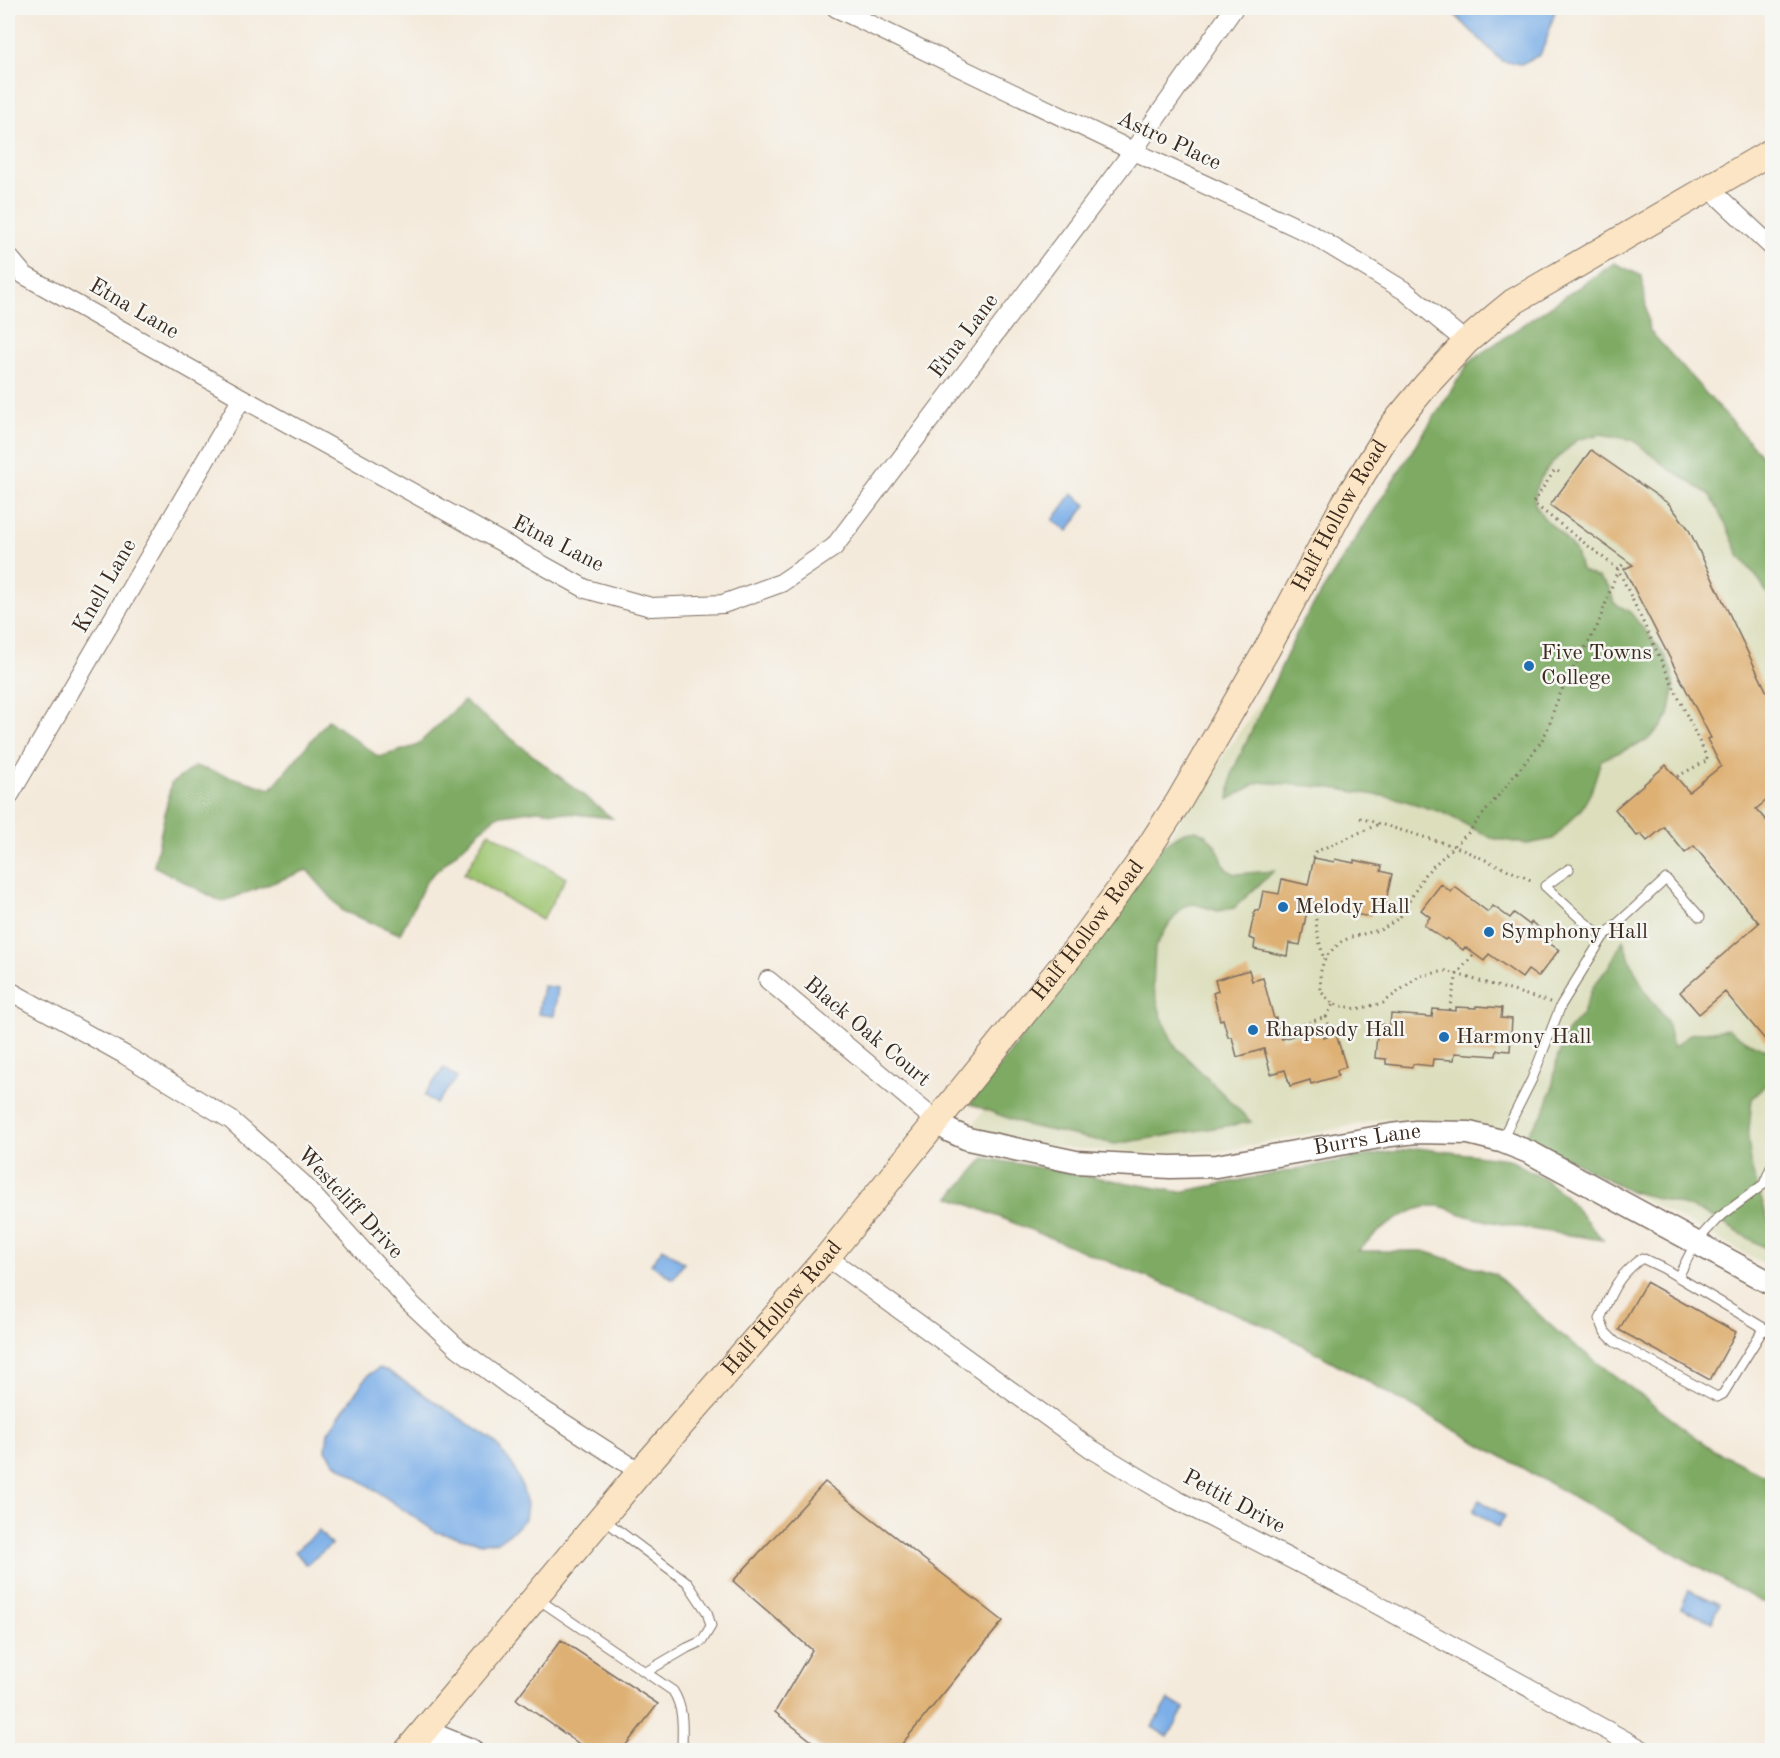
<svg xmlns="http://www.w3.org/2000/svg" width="1780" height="1758" font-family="'Old Standard TT',serif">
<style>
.built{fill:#dcdebc}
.green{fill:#9ec571;stroke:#6c7848;stroke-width:1.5}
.forest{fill:#7eaa63;stroke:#5c6a40;stroke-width:1.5}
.water{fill:#7bafe8;stroke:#5b6c83;stroke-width:1.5}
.building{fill:#deb073}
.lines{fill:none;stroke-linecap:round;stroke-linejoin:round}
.service-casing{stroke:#7c6d60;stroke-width:11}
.minor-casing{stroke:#7c6d60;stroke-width:20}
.tertiary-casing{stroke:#7c6d60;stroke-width:25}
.secondary-casing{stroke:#7c6d60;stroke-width:28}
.path{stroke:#7c6d60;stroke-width:3;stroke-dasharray:1.5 4.5;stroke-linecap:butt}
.service{stroke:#fff;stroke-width:9}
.minor{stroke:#fff;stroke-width:18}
.tertiary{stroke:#fff;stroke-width:22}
.secondary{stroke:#fce5c4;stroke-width:26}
.poi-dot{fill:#1f6fb2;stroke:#f6f6f2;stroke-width:2}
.labels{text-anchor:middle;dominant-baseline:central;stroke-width:5;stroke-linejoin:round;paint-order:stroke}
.street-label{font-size:22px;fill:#3b2a1e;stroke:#f6f6f2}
.poi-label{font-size:22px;fill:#3b2a1e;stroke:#f6f6f2;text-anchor:start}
</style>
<rect width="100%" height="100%" fill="#f6f6f2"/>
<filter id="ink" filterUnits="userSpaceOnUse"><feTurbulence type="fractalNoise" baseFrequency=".0167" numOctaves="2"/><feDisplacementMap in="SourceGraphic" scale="12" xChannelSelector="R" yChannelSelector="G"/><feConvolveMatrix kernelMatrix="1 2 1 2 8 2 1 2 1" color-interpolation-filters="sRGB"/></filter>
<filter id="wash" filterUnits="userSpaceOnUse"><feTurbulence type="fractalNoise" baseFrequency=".008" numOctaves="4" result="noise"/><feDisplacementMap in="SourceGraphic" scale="24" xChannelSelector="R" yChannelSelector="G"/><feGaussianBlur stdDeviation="1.35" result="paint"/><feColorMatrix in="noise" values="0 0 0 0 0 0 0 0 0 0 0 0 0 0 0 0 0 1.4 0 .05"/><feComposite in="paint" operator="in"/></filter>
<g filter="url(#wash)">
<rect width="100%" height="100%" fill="#f4eadb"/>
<path class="built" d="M1477,382l295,105v781l-233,-125 -68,-22 -86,-2 -163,32 -83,3 -82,-7 -88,-16z"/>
<path class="green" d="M489,832l77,46 -24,42 -78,-46z"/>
<path class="forest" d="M1614,263l28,13 7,54 123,137v134l-16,-25 -16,-19 -14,-32 -16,-30 -44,-28 -33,-27 -33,-6 -23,6 -27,25 -13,19 -3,18 9,15 19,18 14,17 5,18 17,8 11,9 5,16 16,9 36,45 6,15 2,18 -5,25 -8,12 -15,14 -45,19 -10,32 -9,16 -29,31 -26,5 -36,-6 -47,-25 -48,-15 -72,-11 -65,-5 -30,17 3,-26 69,-149 169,-263z
M464,701l148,117 -75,-8 -41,6 -69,64 -27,54 -57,-23 -36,-41 -85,32 -68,-36 17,-82 24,-18 76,23 57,-69 51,37 37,-11z
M1196,830l10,5 10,11 10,23 9,5 39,-3 -40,37 -16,3 -24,-7 -10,2 -15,18 -14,23 -2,39 8,29 13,30 77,77 -136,22 -86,-18 -59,-22 94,-122 99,-137 21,-13z
M1623,940l8,22 14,29 22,30 6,27 17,-14 38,-5 16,11 21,9 7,1v29l-20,19 -4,42 4,30 16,50 4,4v28l-67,-39 -25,-9 -50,-13 -91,-48 -17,-6 6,-4 16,-21 8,-23 5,-30 10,-27 15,-17 11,-28 16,-21z
M1417,1148l91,11 34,18 23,19 38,44c-44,-7 -89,-12 -132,-23 -11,-2 -24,-11 -35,-11 -26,-1 -62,27 -78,45h66l71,23 66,61 152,115 59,29v129l-498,-279 -324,-132 35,-39 195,34 175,-34z"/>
<path class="water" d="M1448,8h108l-10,33 -6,14 -19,9 -19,-3z
M1072,494l14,11 -18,26 -15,-11z
M543,986l15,2 -4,28 -16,-2z
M444,1068l13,10 -21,26 -12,-9z
M663,1248l21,15 -11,16 -22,-15z
M379,1368l9,3 105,69 19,24 10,22 5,18 -2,15 -11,11 -17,12 -15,1 -46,-11 -102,-70 -8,-12 2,-18 40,-57z
M1479,1500l26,16 -7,11 -25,-16z
M319,1531l12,14 -25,20 -11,-14z
M1689,1590l31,14 -8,18 -31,-14z
M1169,1700l15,9 -16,28 -16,-10z"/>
<g id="blocks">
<path class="building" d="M1591,450l78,54 19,24 85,177v90l-17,14 17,19v221l-48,-57 -26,22 -19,-22 79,-69 -65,-77 -9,7 -21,-26 -17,14 -6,-7 -4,2 -22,-27 51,-44 23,27 32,-26 -14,-27 4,-1 -87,-169 9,-4 -83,-60z
M1314,858l20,4 1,-3 19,4v-3l28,6 -1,5 11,3 -8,35 -11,-3 -2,11 -63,-11 -8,39 -11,-2 -2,13 -33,-7 1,-9 -6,-2 6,-28 4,1 4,-20 16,3 3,-15 26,6z
M1441,884l10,8 4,-5 33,25 5,-6 17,12 4,-5 16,12 1,-3 22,16 -4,5 10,7 -21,27 -10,-7 -6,8 -33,-24 -5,7 -19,-14 -2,3 -16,-12 -2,2 -21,-15 6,-8 -9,-7z
M1249,970l3,11 11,-3 11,41 2,-1 6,21 39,-11 3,10 12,-4 10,33 -9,3 1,6 -27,8 -1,-4 -20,6 -5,-16 -14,4 -7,-25 -27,8 -5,-20h-4l-5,-18 -3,1 -7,-27 5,-2 -3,-11z
M1476,1006l26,2 -1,10 11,1 -2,32 -13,-1 -1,6 -41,-3 -1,7 -21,-1 -1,7 -19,-2 -1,3 -26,-3v-5l-11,-1 3,-34 12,1 1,-11 41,3 1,-8 23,2v-4l20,1z
M1646,1282l90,50 -26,48 -91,-50z
M825,1482l178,139 -106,129h-74l-48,-38 37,-62 -79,-69z
M561,1640l97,64 -36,46h-34l-72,-51z"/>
</g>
</g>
<g filter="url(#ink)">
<use href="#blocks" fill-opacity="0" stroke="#7c6d60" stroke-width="1.5"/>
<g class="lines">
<g class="service-casing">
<path id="service" d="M1569,869l-24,17 38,35 20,16
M1501,1141l31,-62 29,-74 42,-68 63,-58 34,38
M1764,1184l8,-19
M1678,1277l18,-35 21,-23 47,-35 8,-4
M1764,1328l-41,66 -6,3 -102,-55 -10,-10 -5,-13c11,-27 18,-44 42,-61l21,10 101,60 8,6
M603,1519l84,63 20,30 4,14 -9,15 -15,7 -41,24
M538,1599l135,92c12,19 9,39 9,59"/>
</g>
<g class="minor-casing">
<path id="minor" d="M836,8l297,143 178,83 94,57 61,51
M1709,188l63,59
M8,256l16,19 218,123 344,191 65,18 72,-3 58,-21 53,-36 299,-396 101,-143
M8,798l234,-400
M768,980l168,141
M8,990l117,65 106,65 71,63 107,119 49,46 70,52 112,72
M827,1257l263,191 85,51 168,87 300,164"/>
</g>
<g class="tertiary-casing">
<g id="tertiary">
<path id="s1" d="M936,1121l14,10 18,8 108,23 94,5 46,-1 175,-31 25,-3 53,1 32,8 30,12 241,131"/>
<path d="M424,1731l47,19"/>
</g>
</g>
<g class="secondary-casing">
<g id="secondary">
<path id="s2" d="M408,1750l232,-278 187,-215 252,-312 58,-79 42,-65 88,-152 77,-145 49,-79 34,-41 39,-42 31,-27 16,-13 259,-151"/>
</g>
</g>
<path class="path" d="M1559,472l-4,-2 -22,33 85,66 90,191 -32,17
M1360,818l94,28 79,35
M1314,858l1,-6 64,-28
M1315,907l2,25 7,28
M1550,1002l-104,-31 -27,5 -36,27 -26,6 -24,-5 -12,-12 -1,-18 4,-14 6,-8 11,-10 10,-5 32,-8 17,-12 25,-43 43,-41 64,-79 10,-14 7,-14 6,-20 9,-21 33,-58 21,-58 8,-7
M1449,1010l8,-36 17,-20
M1326,1017l7,-13
M1280,1031l46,-14 6,19"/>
<use href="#service" class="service"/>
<use href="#minor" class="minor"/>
<use href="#tertiary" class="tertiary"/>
<use href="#secondary" class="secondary"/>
</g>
</g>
<g class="poi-dot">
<circle cx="1529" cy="666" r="6"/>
<circle cx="1283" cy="907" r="6"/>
<circle cx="1489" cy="932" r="6"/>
<circle cx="1253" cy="1030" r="6"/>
<circle cx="1444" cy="1037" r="6"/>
</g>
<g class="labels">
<g class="street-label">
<text transform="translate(1169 141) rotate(25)">Astro Place</text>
<text transform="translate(134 309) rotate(30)">Etna Lane</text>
<text transform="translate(964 336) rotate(-53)">Etna Lane</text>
<text stroke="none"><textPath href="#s2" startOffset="1551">Half Hollow Road</textPath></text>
<text transform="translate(558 544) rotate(27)">Etna Lane</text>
<text transform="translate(105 586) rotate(-60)">Knell Lane</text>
<text stroke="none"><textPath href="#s2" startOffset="1065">Half Hollow Road</textPath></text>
<text transform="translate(867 1032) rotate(40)">Black Oak Court</text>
<text stroke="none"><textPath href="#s1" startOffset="441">Burrs Lane</textPath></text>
<text transform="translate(350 1203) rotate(47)">Westcliff Drive</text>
<text stroke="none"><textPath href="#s2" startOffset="579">Half Hollow Road</textPath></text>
<text transform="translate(1234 1502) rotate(28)">Pettit Drive</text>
</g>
<g class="poi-label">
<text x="1541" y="653">Five Towns<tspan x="1541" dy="25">College</tspan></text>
<text x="1295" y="907">Melody Hall</text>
<text x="1501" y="932">Symphony Hall</text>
<text x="1265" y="1030">Rhapsody Hall</text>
<text x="1456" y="1037">Harmony Hall</text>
</g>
</g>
<rect width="1780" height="1758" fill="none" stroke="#f6f6f2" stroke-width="30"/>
</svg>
